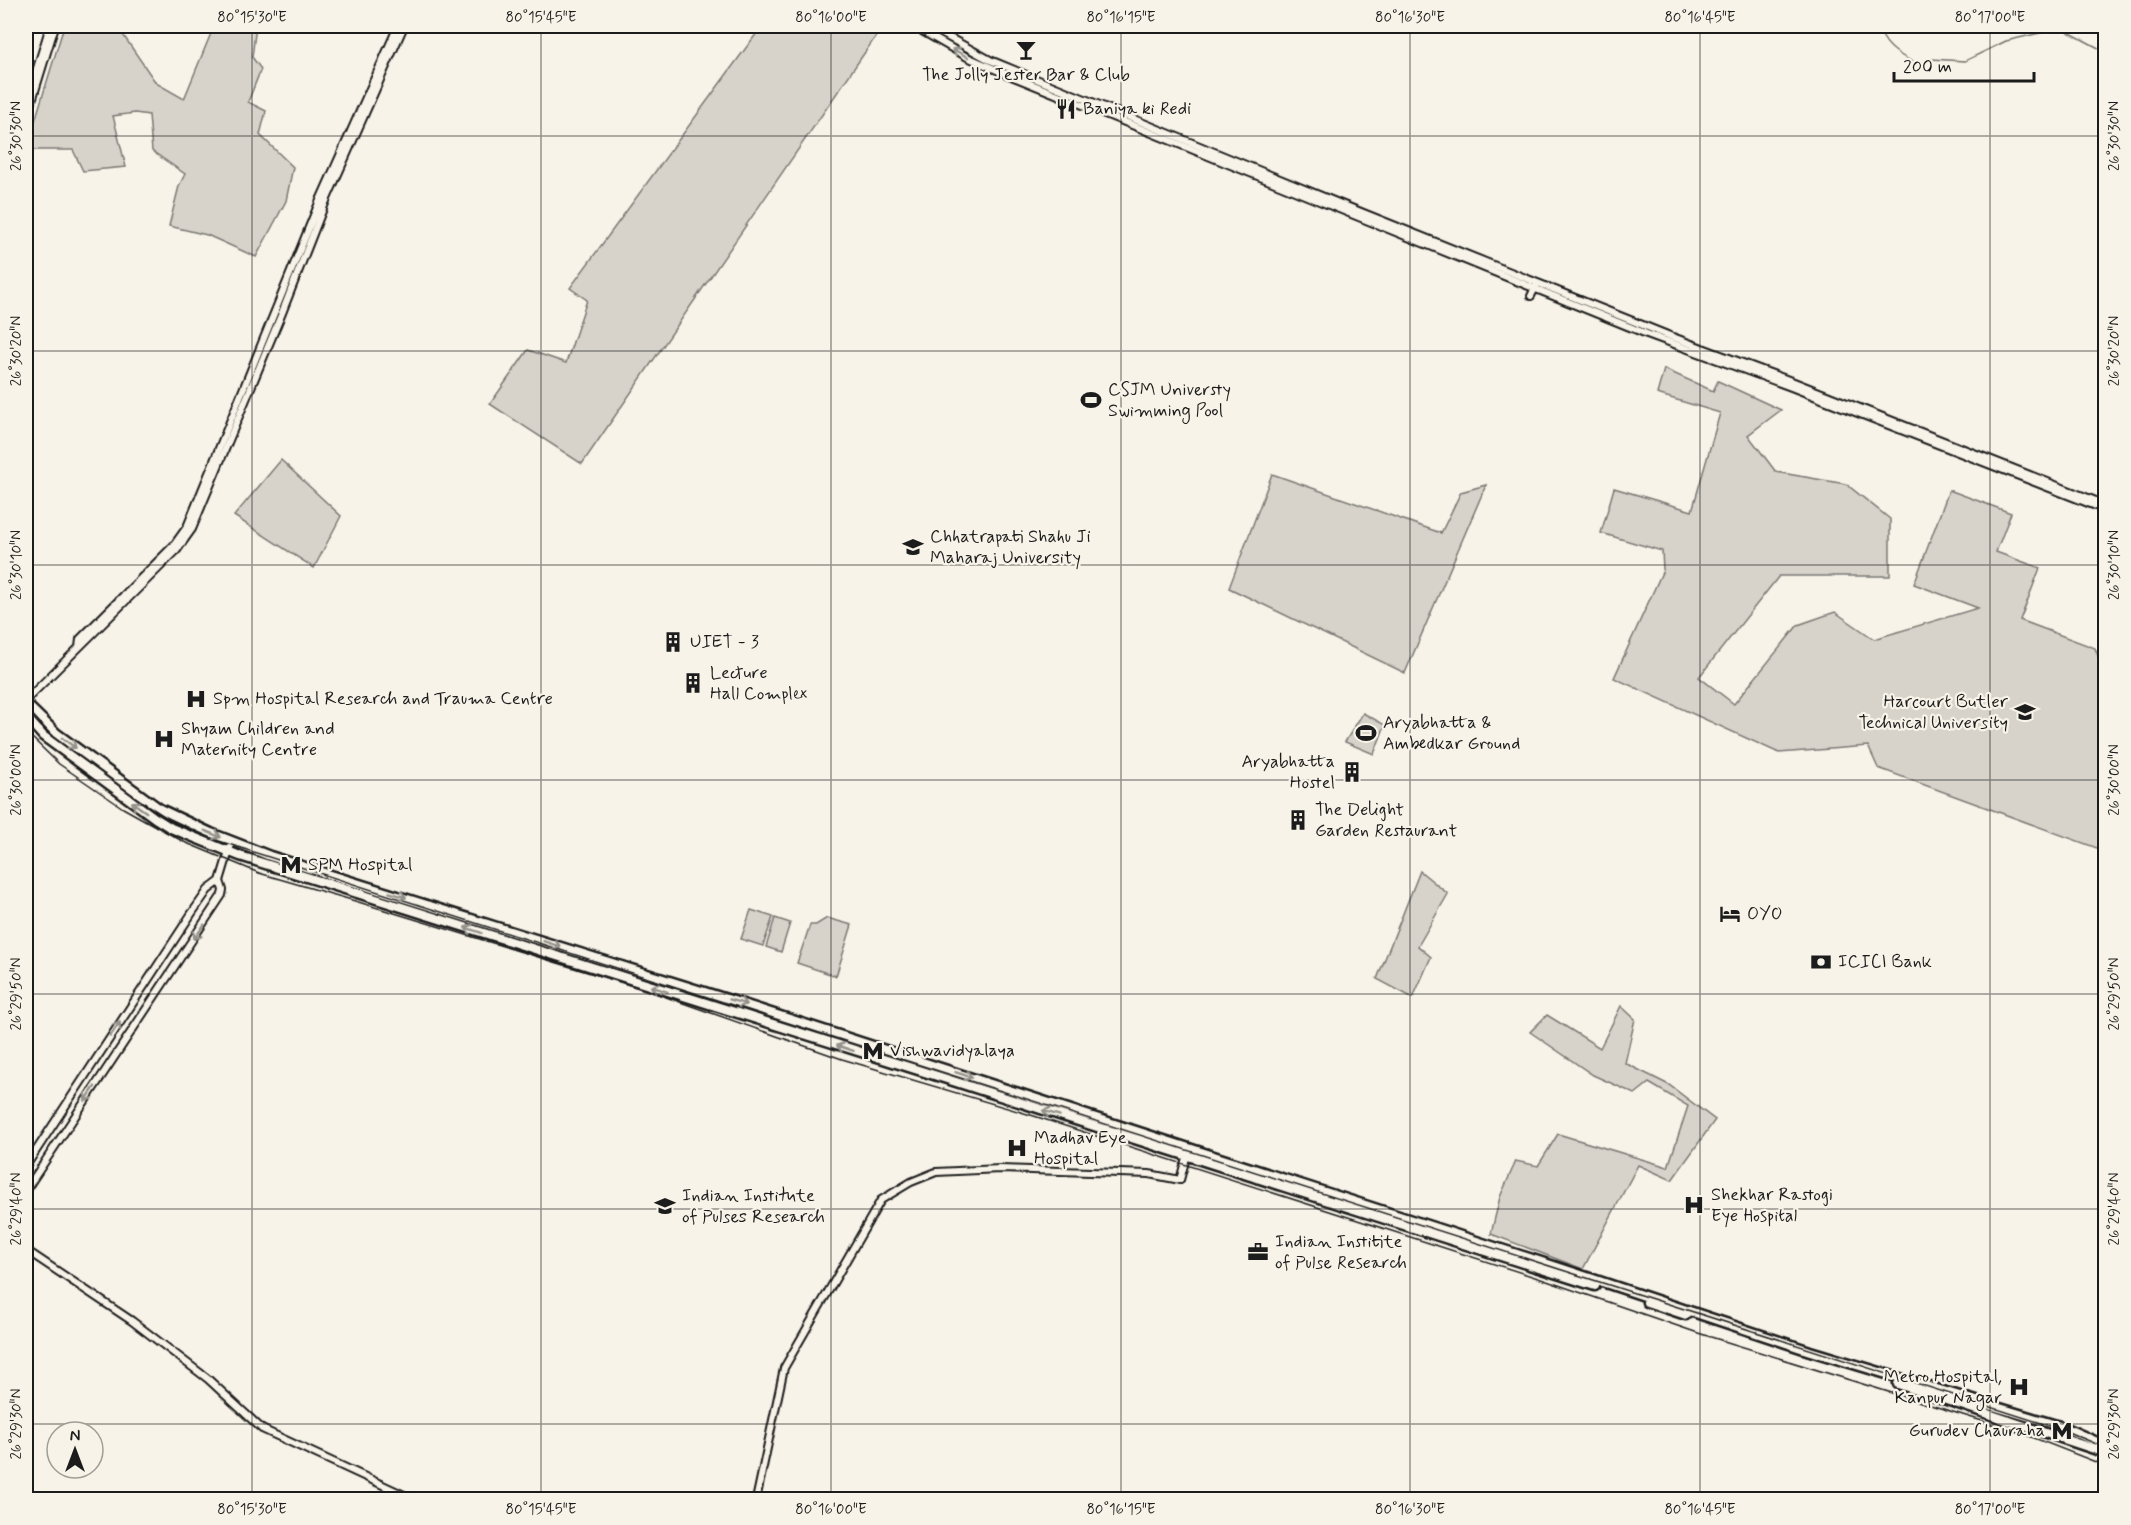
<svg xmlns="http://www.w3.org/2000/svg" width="2131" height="1525" font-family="Mynerve,sans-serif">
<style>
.green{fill:#d7d3cb;stroke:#7a7874;stroke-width:1.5}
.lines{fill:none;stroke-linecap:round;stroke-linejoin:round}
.stream{stroke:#72716c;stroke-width:1.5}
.secondary-casing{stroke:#1c1c1c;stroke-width:10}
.highway-casing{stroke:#1c1c1c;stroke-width:13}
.secondary{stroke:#f7f3e8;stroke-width:6}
.highway{stroke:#f7f3e8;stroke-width:8}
.rail{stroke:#1c1c1c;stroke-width:1.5}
.oneway{stroke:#94928c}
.ticks{fill:none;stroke:#1c1c1c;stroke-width:1.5;stroke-opacity:0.45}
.labels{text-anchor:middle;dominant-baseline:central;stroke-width:4.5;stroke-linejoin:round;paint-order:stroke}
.poi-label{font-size:18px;fill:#1c1c1c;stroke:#f7f3e8;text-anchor:start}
.neatline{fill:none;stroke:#1c1c1c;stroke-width:2}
.ticks-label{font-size:15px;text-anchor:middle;fill:#1c1c1c}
</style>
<rect width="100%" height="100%" fill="#f7f3e8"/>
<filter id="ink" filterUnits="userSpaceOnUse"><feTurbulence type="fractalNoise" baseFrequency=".0167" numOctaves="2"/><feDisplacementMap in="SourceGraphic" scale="12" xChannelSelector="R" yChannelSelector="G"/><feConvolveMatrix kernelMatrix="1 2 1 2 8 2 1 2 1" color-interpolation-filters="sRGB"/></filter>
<g filter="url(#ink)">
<path class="green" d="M64,26h53l39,57 28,16 30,-73h42l-4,31 9,12 -13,33 18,9 -6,24 33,32 -7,34 -30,56 -49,-22 -38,-9 10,-40 6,-12 -33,-23 -3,-36 -14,-2 -22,3 13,51 -43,4 -10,-21h-47z
M762,26h121l-301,438 -92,-60 38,-54 38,13 21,-63 -17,-12z
M1664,369l49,22 5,-10 63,29 -33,25 28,37 70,12 44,35v57h-111l-80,101 35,27 64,-79 37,-13 39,27 104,-31 -64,-24 35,-94 62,23 -15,39 44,16 -20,52 75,28 11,29 -1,174 -227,-83 -10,-22 -89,7 -165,-75 49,-108 -1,-19 -61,-18 13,-45 78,23 28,-98 -63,-19z
M281,460l60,56 -27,52 -80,-52z
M1272,474l169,59 20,-41 25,-7 -81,188 -176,-85z
M1363,713l22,12 -11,29 -29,-12z
M1420,871l28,23 -30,52 13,11 -18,41 -36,-19z
M751,910l22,7 -10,29 -22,-7z
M775,918l15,5 -9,29 -15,-5z
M827,918l25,7 -16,51 -39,-13 13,-38h6z
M1621,1006l14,13 -10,44 44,22 46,35 -43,60 -34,-15 -55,104 -92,-35 9,-37 16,-36 22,5 20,-32 110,33 20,-61 -39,-23 -14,11 -42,-19 -63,-43 17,-17 53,33z"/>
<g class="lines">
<path class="stream" d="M1879,26c3,19 22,31 39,38l12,-5 35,2 41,-20 55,-13 45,24"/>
<g class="secondary-casing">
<path id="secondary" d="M913,26l54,31 32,14 648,263 144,53 315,123
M928,26l62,34 346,142 334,134 124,46 312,123
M26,104l24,-78
M26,120l29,-94
M1531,296l5,-10
M79,647l1,-8 94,-94 13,-18 134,-329 77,-172
M26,700l151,-150 15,-21 90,-216 44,-112 78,-175
M26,1166l166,-253 16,-23 12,-9
M26,1190l196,-295 1,-5 -3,-9 12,-40
M26,1250l106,71 76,58 54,50 153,71
M756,1500l28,-132 97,-168 30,-18 25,-10 64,-3 149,5 31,6 7,-26"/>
</g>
<g class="highway-casing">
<path id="highway" d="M26,704l30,29 104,76 51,24 59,23 473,148 814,263 253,84 253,76 43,19
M26,717l17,19 112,82 16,10 69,28c452,143 904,284 1355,430
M1647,1302l39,13
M1898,1384l208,69"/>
</g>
<use href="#secondary" class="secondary"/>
<use href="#highway" class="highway"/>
<path class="rail" d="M26,708l28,30 82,60 39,25 44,18 1844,589 43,18
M26,732l33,32 64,44 61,34 75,31 96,28 291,89 196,69 192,57 507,163 157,54 323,100 85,33"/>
</g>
<defs><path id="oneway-shaft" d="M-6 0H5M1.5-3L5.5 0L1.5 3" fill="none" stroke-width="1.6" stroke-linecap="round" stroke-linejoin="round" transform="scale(1.5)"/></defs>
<g class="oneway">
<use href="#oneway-shaft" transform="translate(960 53) rotate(-152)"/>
<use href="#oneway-shaft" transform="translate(69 743) rotate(36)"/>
<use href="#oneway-shaft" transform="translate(139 807) rotate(-145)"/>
<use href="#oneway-shaft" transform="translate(213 834) rotate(22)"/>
<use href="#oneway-shaft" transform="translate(398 895) rotate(17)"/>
<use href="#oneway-shaft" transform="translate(473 930) rotate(-162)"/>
<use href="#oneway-shaft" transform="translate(199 932) rotate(125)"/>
<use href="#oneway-shaft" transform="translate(552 944) rotate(18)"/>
<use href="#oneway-shaft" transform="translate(659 989) rotate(-162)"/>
<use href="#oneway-shaft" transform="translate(738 1002) rotate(17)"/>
<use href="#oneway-shaft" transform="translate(115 1029) rotate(-56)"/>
<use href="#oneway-shaft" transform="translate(845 1048) rotate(-162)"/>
<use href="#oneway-shaft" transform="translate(964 1075) rotate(18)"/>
<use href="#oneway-shaft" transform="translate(90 1094) rotate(124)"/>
<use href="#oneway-shaft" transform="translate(1051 1113) rotate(-163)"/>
</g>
</g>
<path class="ticks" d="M252,26v1474M541,26v1474M831,26v1474M1121,26v1474M1410,26v1474M1700,26v1474M1990,26v1474M26,136h2080M26,351h2080M26,565h2080M26,780h2080M26,994h2080M26,1209h2080M26,1424h2080"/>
<defs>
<g id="bar-bare" transform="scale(1.62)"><path d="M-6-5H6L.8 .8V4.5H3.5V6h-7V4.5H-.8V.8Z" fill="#1c1c1c" stroke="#f7f3e8" stroke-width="2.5" paint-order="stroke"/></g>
<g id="restaurant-bare" transform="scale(1.62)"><path d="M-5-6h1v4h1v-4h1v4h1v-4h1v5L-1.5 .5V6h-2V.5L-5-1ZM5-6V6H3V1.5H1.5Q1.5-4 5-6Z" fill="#1c1c1c" stroke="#f7f3e8" stroke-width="2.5" paint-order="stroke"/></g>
<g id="stadium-bare" transform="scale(1.62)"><path d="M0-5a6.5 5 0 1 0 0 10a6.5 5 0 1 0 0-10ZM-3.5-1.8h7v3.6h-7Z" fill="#1c1c1c" stroke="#f7f3e8" stroke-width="2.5" paint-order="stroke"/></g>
<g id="university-bare" transform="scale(1.62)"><path d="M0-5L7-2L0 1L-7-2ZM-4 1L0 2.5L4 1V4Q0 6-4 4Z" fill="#1c1c1c" stroke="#f7f3e8" stroke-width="2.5" paint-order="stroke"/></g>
<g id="building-bare" transform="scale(1.62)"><path d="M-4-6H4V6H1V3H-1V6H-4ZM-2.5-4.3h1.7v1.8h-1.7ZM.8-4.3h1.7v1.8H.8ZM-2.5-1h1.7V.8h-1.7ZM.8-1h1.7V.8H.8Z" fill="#1c1c1c" stroke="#f7f3e8" stroke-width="2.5" paint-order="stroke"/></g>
<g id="hospital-bare" transform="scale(1.62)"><path d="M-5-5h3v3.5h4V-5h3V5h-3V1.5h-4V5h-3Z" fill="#1c1c1c" stroke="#f7f3e8" stroke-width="2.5" paint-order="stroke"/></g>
<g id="metro-bare" transform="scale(1.62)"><path d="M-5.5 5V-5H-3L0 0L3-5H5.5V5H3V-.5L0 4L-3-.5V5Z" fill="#1c1c1c" stroke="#f7f3e8" stroke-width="2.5" paint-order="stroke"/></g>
<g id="hotel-bare" transform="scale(1.62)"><path d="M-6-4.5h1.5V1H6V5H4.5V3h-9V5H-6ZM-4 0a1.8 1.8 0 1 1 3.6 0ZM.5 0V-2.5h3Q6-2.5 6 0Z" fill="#1c1c1c" stroke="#f7f3e8" stroke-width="2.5" paint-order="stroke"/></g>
<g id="bank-bare" transform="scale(1.62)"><path d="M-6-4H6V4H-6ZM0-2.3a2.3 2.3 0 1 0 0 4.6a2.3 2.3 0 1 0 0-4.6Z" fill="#1c1c1c" stroke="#f7f3e8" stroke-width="2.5" paint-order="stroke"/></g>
<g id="office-bare" transform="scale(1.62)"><path d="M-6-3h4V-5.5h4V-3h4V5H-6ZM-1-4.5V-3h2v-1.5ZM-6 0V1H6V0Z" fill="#1c1c1c" stroke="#f7f3e8" stroke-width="2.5" paint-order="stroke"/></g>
</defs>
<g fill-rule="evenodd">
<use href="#bar-bare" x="1026" y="50"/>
<use href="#restaurant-bare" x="1066" y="109"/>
<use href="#stadium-bare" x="1091" y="400"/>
<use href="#university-bare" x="913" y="547"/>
<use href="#building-bare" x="673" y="642"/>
<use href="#building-bare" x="693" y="683"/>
<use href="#hospital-bare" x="196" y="699"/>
<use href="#university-bare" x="2025" y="712"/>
<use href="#stadium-bare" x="1366" y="733"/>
<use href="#hospital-bare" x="164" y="739"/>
<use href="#building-bare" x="1352" y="772"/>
<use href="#building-bare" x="1298" y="820"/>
<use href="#metro-bare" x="291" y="865"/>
<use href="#hotel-bare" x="1730" y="914"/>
<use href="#bank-bare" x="1821" y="962"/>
<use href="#metro-bare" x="873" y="1051"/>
<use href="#hospital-bare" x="1017" y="1148"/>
<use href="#hospital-bare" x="1694" y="1205"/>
<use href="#university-bare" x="665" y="1206"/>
<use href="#office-bare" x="1258" y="1252"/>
<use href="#hospital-bare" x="2019" y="1387"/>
<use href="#metro-bare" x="2062" y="1431"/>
</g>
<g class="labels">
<g class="poi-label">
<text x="1026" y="75" text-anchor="middle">The Jolly Jester Bar &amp; Club</text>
<text x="1083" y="109">Baniya ki Redi</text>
<text x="1108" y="390">CSJM Universty<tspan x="1108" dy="21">Swimming Pool</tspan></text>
<text x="930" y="537">Chhatrapati Shahu Ji<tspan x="930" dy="21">Maharaj University</tspan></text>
<text x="690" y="642">UIET - 3</text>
<text x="710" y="673">Lecture<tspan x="710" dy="21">Hall Complex</tspan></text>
<text x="213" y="699">Spm Hospital Research and Trauma Centre</text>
<text x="2008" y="702" text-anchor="end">Harcourt Butler<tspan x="2008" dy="21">Technical University</tspan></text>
<text x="1383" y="723">Aryabhatta &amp;<tspan x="1383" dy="21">Ambedkar Ground</tspan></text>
<text x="181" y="729">Shyam Children and<tspan x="181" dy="21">Maternity Centre</tspan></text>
<text x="1335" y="762" text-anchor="end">Aryabhatta<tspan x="1335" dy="21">Hostel</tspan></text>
<text x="1315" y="810">The Delight<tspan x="1315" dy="21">Garden Restaurant</tspan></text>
<text x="308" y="865">SPM Hospital</text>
<text x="1747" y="914">OYO</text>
<text x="1838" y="962">ICICI Bank</text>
<text x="890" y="1051">Vishwavidyalaya</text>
<text x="1034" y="1138">Madhav Eye<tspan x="1034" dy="21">Hospital</tspan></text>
<text x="1711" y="1195">Shekhar Rastogi<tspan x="1711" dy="21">Eye Hospital</tspan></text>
<text x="682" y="1196">Indian Institute<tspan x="682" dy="21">of Pulses Research</tspan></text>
<text x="1275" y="1242">Indian Institite<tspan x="1275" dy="21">of Pulse Research</tspan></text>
<text x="2002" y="1377" text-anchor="end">Metro Hospital,<tspan x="2002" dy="21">Kanpur Nagar</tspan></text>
<text x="2045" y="1431" text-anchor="end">Gurudev Chauraha</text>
</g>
</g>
<rect width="2131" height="1525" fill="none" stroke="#f7f3e8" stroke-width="66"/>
<g transform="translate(75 1450)"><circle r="28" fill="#f7f3e8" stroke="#9f9d96" stroke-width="1.5"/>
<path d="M0-4.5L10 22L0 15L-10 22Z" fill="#1c1c1c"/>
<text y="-9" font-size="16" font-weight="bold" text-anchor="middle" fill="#1c1c1c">N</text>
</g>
<path d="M1894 72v9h140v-9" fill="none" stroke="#1c1c1c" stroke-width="3"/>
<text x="1903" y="72" font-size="18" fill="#1c1c1c" stroke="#f7f3e8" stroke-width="4.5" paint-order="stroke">200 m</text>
<rect x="33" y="33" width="2065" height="1459" class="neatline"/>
<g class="ticks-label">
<text x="252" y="22">80°15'30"E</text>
<text x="541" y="22">80°15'45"E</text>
<text x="831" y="22">80°16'00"E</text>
<text x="1121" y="22">80°16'15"E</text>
<text x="1410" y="22">80°16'30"E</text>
<text x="1700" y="22">80°16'45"E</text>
<text x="1990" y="22">80°17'00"E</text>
<text transform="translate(16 136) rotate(-90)" y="5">26°30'30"N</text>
<text transform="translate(2114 136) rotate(-90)" y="5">26°30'30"N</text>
<text transform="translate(16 351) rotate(-90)" y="5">26°30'20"N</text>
<text transform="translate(2114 351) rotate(-90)" y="5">26°30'20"N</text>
<text transform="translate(16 565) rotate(-90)" y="5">26°30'10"N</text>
<text transform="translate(2114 565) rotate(-90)" y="5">26°30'10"N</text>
<text transform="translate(16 780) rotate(-90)" y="5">26°30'00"N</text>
<text transform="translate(2114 780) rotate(-90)" y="5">26°30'00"N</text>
<text transform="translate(16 994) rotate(-90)" y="5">26°29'50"N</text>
<text transform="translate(2114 994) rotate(-90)" y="5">26°29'50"N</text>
<text transform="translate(16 1209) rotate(-90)" y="5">26°29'40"N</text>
<text transform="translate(2114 1209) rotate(-90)" y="5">26°29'40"N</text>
<text transform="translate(16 1424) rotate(-90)" y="5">26°29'30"N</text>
<text transform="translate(2114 1424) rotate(-90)" y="5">26°29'30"N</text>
<text x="252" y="1514">80°15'30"E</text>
<text x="541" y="1514">80°15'45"E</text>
<text x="831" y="1514">80°16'00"E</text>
<text x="1121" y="1514">80°16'15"E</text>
<text x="1410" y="1514">80°16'30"E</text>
<text x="1700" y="1514">80°16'45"E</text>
<text x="1990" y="1514">80°17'00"E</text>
</g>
</svg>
